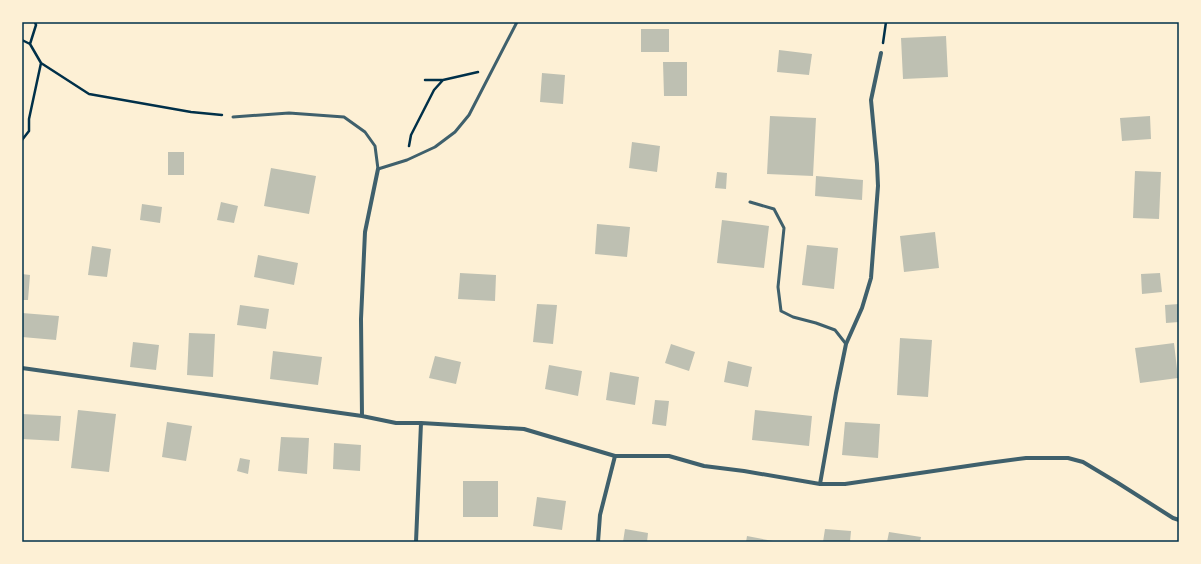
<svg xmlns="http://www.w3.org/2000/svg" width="1201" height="564" font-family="Helvetica,sans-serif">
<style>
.building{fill:#bec0b2}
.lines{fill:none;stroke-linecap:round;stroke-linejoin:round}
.path{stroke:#003049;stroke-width:2.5}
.service{stroke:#3f606c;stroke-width:3}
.minor{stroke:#3f606c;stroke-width:4}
.neatline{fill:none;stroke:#003049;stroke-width:1.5}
</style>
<rect width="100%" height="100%" fill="#fdf0d5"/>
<path class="building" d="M641,29h28v23h-28z
M946,36l2,41 -45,2 -2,-41z
M779,50l33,4 -3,21 -32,-3z
M663,62h24v34h-23z
M542,73l23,2 -2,29 -23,-2z
M770,116l46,2 -3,58 -46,-2z
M1150,116l1,23 -29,2 -2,-23z
M632,142l28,4 -3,26 -28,-4z
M168,152h16v23h-16z
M271,168l45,8 -7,38 -45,-8z
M1135,171l26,1 -2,47 -26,-1z
M717,172l10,1 -1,16 -11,-1z
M816,176l47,4 -1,20 -47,-4z
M221,202l17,4 -4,17 -17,-3z
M142,204l20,3 -2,16 -20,-3z
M722,220l47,6 -5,42 -47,-5z
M597,224l33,3 -3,30 -32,-3z
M935,232l4,36 -35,4 -4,-36z
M807,245l31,3 -4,41 -32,-4z
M92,246l19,3 -4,28 -19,-2z
M258,255l40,8 -4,22 -40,-8z
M460,273l36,2 -1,26 -37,-2z
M1160,273l2,19 -20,2 -1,-20z
M22,274l8,1 -2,25h-6z
M537,304l20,1 -4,39 -20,-2z
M1179,304v18l-13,1 -1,-18z
M240,305l29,4 -3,20 -29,-4z
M22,313l37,3 -3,24 -34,-3z
M189,333l26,1 -2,43 -26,-2z
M900,338l32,2 -4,57 -31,-2z
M133,342l26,3 -3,25 -26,-3z
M1174,343l4,35 -38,5 -5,-35z
M671,344l24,8 -6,19 -24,-8z
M273,351l49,6 -4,28 -48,-6z
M435,356l26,6 -5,22 -27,-6z
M728,361l24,6 -4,20 -24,-5z
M549,365l33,6 -4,25 -33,-7z
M610,372l29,5 -4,28 -29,-5z
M655,400l14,1 -3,25 -14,-2z
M78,410l38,4 -7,58 -38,-4z
M755,410l57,6 -3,30 -57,-6z
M22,414l39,2 -2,25 -37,-2z
M167,422l25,4 -6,35 -24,-4z
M845,422l35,2 -2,34 -36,-3z
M281,437l28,1 -2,36 -29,-3z
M334,443l27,2 -1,26 -27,-2z
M240,458l10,2 -2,14 -11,-3z
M463,481h35v36h-35z
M537,497l29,4 -4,29 -29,-4z
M625,529l23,4 -1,9h-24z
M825,529l26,2 -1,11h-27z
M889,532l32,5 -1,5h-33z
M747,536l26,5v1h-27z"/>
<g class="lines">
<path class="path" d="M22,40l8,4 11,19 -12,56v12l-7,9
M883,43l3,-21
M30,44l6,-19 -1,-3
M41,63l48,31 102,18 31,3
M425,80h17
M409,146l2,-11 23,-45 9,-10 35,-8"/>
<path class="service" d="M233,117l56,-4 55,4 21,15 10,14 3,23 29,-9 28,-13 20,-15 14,-17 48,-93
M750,202l24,7 10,19 -6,59 3,24 12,6 23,6 19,7 11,14"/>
<path class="minor" d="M22,368l340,48 34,7h25l103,6 91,27h54l35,10 40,5 76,13h25l143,-21 38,-5h42l15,4 35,21 55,35 6,2
M362,416l-1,-97 4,-87 13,-63
M820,484l16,-91 10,-49 16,-36 9,-30 7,-92 -1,-22 -6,-64 10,-47
M416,542l5,-119
M598,542l2,-27 15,-59"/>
</g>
<rect width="1201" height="564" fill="none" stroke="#fdf0d5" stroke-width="46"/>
<rect x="23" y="23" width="1155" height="518" class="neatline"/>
</svg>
